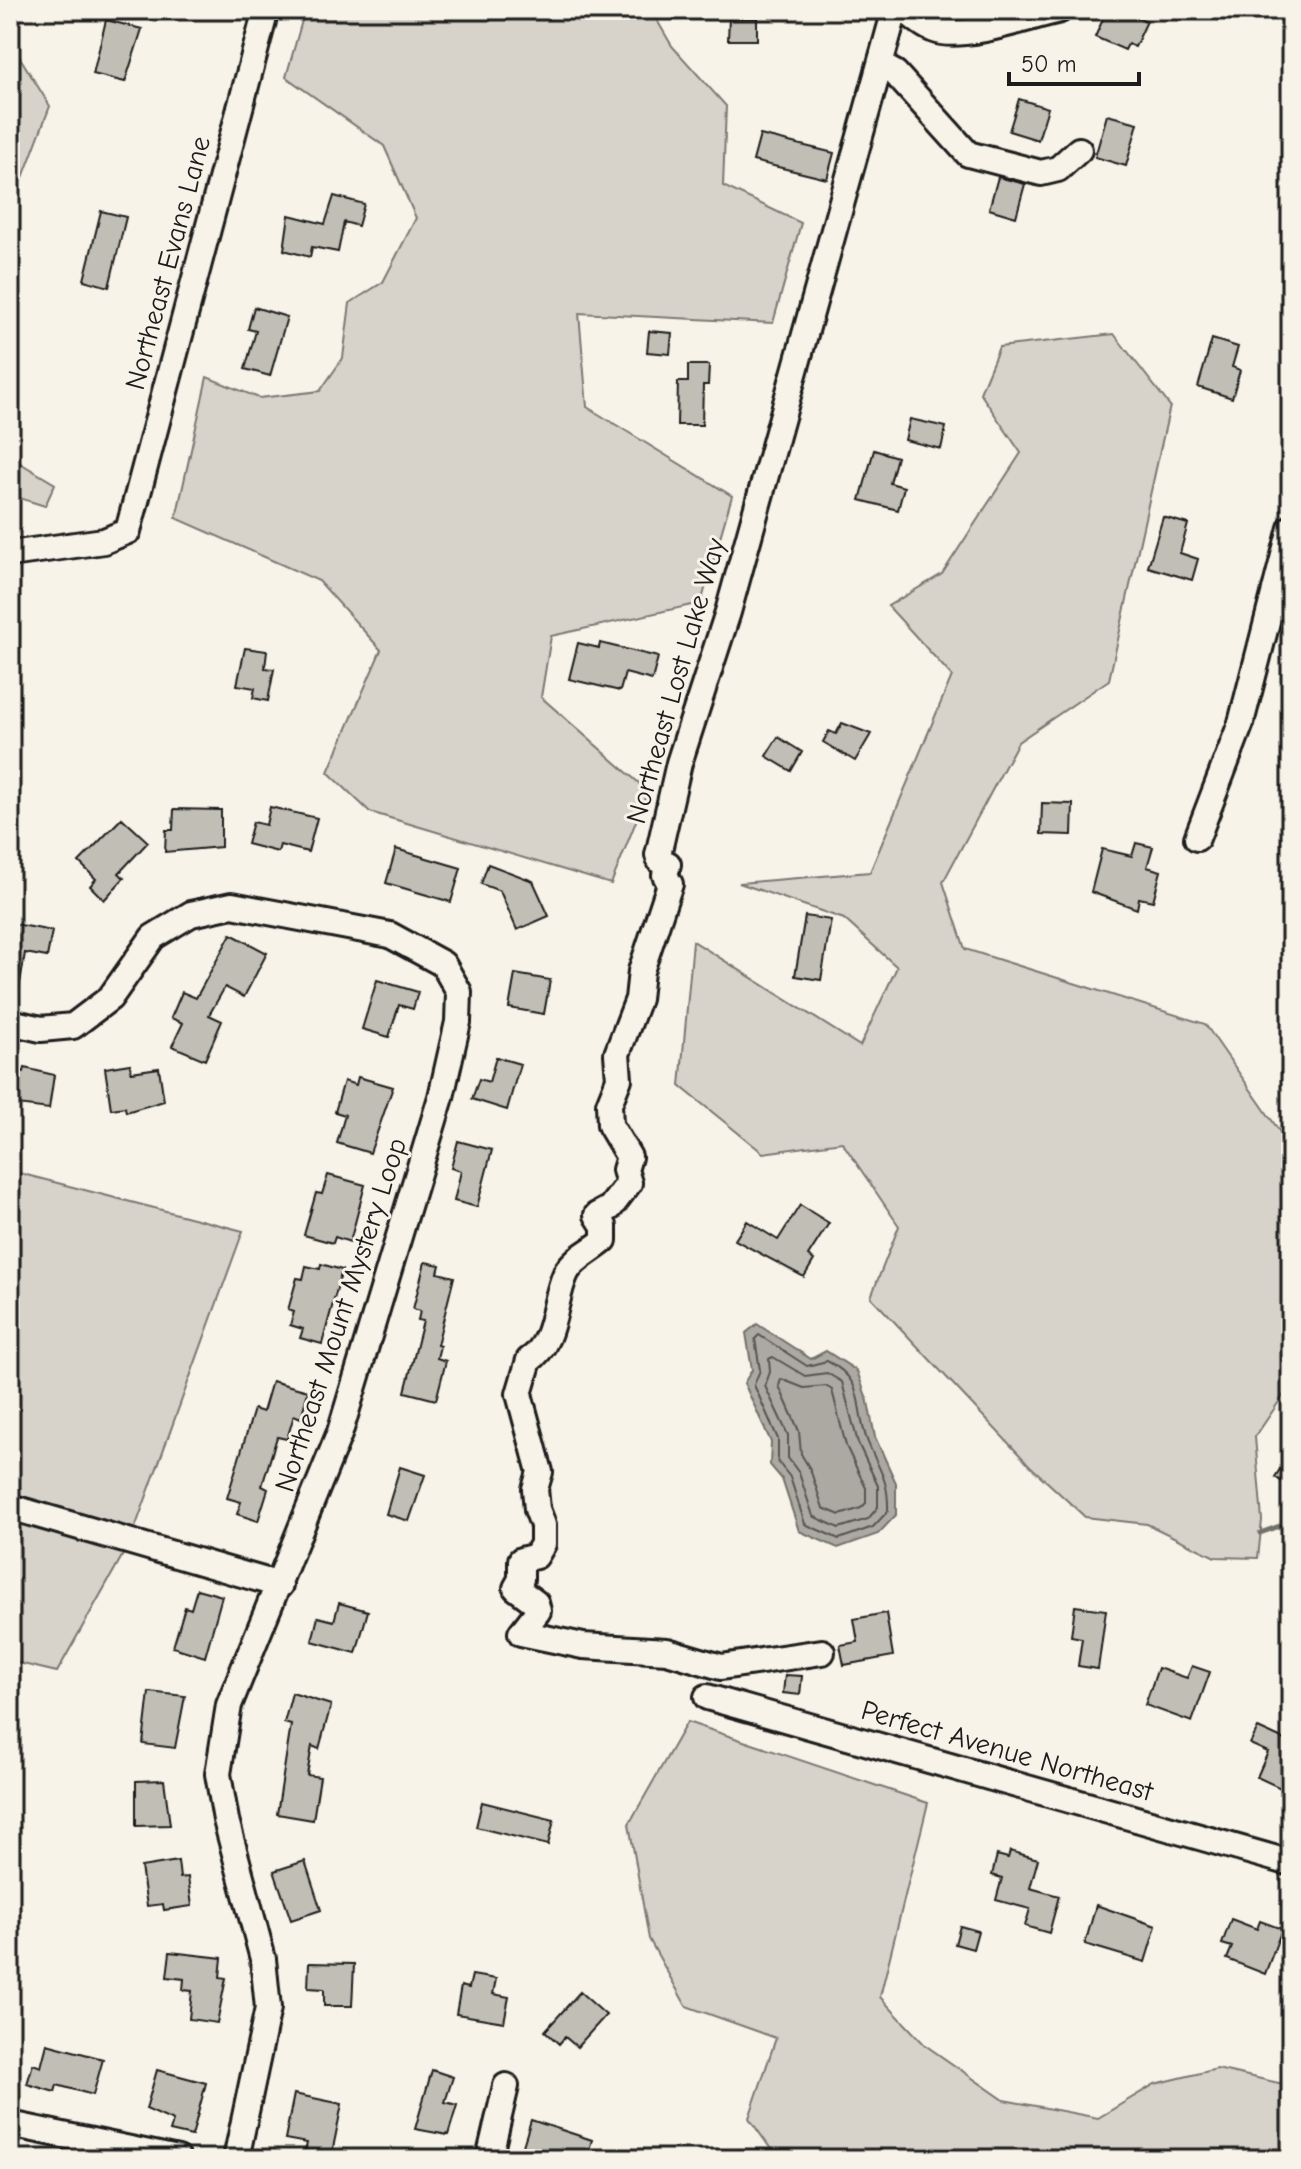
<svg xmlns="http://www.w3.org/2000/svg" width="1301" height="2169" font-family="'Comic Neue',sans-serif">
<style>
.green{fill:#d7d3cb;stroke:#7a7874;stroke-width:2}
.water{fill:#aca9a2;stroke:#72716c;stroke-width:2}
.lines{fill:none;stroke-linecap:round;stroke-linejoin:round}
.shore{stroke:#565452;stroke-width:2}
.stream{stroke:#72716c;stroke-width:5}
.building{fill:#c0beb5;stroke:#1c1c1c;stroke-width:2}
.minor-casing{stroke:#1c1c1c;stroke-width:30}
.minor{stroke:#f7f3e8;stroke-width:24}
.labels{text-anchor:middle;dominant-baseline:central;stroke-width:6;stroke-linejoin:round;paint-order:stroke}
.street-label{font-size:28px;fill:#1c1c1c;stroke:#f7f3e8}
</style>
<rect width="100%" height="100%" fill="#f7f3e8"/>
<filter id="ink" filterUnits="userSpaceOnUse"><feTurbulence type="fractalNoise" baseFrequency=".0125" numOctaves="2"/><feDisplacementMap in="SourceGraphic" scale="16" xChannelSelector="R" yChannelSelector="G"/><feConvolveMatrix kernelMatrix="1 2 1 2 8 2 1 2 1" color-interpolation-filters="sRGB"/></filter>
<g filter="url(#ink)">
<path class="green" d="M10,10h12l-11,33 39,63 -40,106z
M305,10h346l21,36 54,60 -3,80 78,37 -28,100 -194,-10 8,94 145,89 -31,107 -150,33 -10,61 107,94 -37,93 -241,-72 -42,-40 53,-122 -62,-69 -143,-63 31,-141 52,21 61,-7 23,-33 7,-55 33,-21 33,-64 -32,-72 -98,-69z
M1114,334l56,72 -61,274 -91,62 -75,140 22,67 240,75 75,108 11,28v224l-36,53 7,83 -4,38 -43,-1 -68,-33 -62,-7 -55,-51 -159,-169 28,-71 -57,-84 -79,11 -83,-67 13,-145 167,105 37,-79 -53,-48 -105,-36 131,-11 82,-196 -64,-70 54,-32 79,-121 -41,-60 19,-46z
M10,457l45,27 -10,22 -35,-11z
M15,1172l228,59 -113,311 -73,130 -47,-11v-469z
M687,1722l241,81 -48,194 45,48 79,55 94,18 57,-34 62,-15 66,15 8,11v64h-513l-29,-41 27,-80 -90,-32 -37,-67 -20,-115z"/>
<path class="water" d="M757,1324l54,35 15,-8 31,20 11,31 7,35 21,46v32l-18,19 -40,14 -39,-17 -17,-52 -12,-14 1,-23 -27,-59 8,-13 -6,-37z"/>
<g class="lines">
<path class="shore" d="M759,1335l48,31 20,-5c40,20 27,45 40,79 11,29 22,38 21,71l-15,16 -34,12 -34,-15 -15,-47 -12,-15v-23l-24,-54 6,-15 -5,-31z
M773,1357l32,19 22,-3 15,9 16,61 20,43v21l-10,12 -29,9 -26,-12 -14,-43 -11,-15v-23l-23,-49 5,-14 -1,-13z
M781,1379l23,9 22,-2 6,4 14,56 20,42v15l-5,5 -21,7 -17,-7 -13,-39 -9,-15 -2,-23 -20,-45z"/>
<path class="stream" d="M1260,1533l31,-11"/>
</g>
<path class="building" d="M1107,10h35l-3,8 8,3 -12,26 -7,-3 -3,6 -30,-13z
M729,18h28v22h-29z
M106,20l36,9 -17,53 -32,-8z
M1019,99l29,9 -10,32 -29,-9z
M1107,115l31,8 -12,43 -31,-9z
M760,135l74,18 -7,26 -74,-18z
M998,177l27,7 -9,33 -27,-8z
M334,196l30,8 -6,22 -14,-4 -6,30 -26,-5 -2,10 -26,-7 5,-35 36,9z
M101,211l25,6 -17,70 -25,-7z
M254,307l33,10 -17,59 -25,-7 11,-38 -8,-2z
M649,331l23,2 -2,21 -23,-2z
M1212,339l26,8 -6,20 8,3 -8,28 -34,-11z
M688,365h21l-1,20h-5l-1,40h-25l1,-43h10z
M910,419l36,8 -5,22 -36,-9z
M874,450l23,7 -7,26 14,4 -6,23 -38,-10z
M1163,517l25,7 -8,29 18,6 -6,21 -44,-13z
M578,643l21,5 1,-5 58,14 -6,23 -27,-7 -5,18 -51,-12z
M245,648l22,3 -2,17 9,1 -6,32 -15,-3 2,-10 -18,-3z
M842,723l29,11 -16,27 -32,-19 6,-11 7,3z
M778,737l24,15 -11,19 -25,-15z
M1042,803l31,1 -1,31 -31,-1z
M270,807l47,11 -9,34 -28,-7 -2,7 -31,-8 6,-22 13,3z
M174,809l47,1v37l-56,5 1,-22h7z
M122,818l26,24 -29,31 5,5 -20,22 -14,-14 6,-7 -17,-17z
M1136,843l17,4 -6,20 14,4 -8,30 -14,-3 -2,11 -46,-17 11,-43 30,7z
M396,849l65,19 -10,34 -65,-19z
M488,864l45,17 16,35 -32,14 -17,-39 -19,-7z
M805,916l26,4 -10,60 -26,-4z
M10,923l42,8 -5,26 -22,-4 -7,42 -8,-1z
M231,934l36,19 -23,44 -19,-10 -16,28 13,6 -17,39 -33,-14 11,-23 -12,-5 11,-26 14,6z
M515,974l35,6 -6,34 -35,-6z
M377,980l41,12 -5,17 -14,-4 -10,32 -27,-8z
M496,1057l24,7 -13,46 -35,-11 7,-20 10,3z
M130,1064l1,8 28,-4 5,33 -38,11 -1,-5 -14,2 -6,-41z
M25,1068l29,7 -5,34 -39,-5v-34l14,2z
M358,1077l35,10 -23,66 -33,-10 8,-28 -10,-3 9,-31 12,4z
M458,1141l34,9 -15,57 -23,-6 7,-30 -10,-3z
M328,1175l37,10 -15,57 -15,-5 -2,6 -29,-8 12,-42 6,1z
M800,1205l29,18 -21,33 6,4 -10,17 -69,-37 12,-19 31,19z
M425,1262l15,3 -2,8 16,4 -17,68 3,1 -3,12 9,3 -10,39 -31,-8 18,-71 -5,-1 2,-9 -7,-2z
M321,1264l21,6 -20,74 -22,-6 3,-9 -13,-4 4,-13 -6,-2 9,-32 6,1 3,-13 14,3z
M272,1381l36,10 -7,27 -7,-3 -7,24 -10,-2 -15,49 6,3 -10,32 -21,-7 4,-12 -14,-4 27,-89 9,3z
M1291,1452v36l-16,-11z
M400,1467l25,8 -16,46 -23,-7z
M197,1589l25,7 -17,61 -32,-10 12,-40 6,2z
M339,1603l29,8 -12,42 -44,-12 6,-24 16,4z
M1075,1606l31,4 -8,59 -20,-3 4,-28 -11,-2z
M886,1613l7,43 -49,9 -4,-20 18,-3 -4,-23z
M1192,1666l18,6 -18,50 -47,-17 13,-37 29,10z
M785,1675l17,1 -2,19 -17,-2z
M149,1692l36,4 -10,52 -32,-4z
M292,1693l39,12 -12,44 -7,-3 -5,29 13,2 -7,43 -36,-6 14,-89 -7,-2z
M1258,1728l33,15v34l-6,13 -28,-13 11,-25 -18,-8z
M164,1780l6,45 -34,1v-45z
M482,1802l72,18 -6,25 -72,-18z
M1010,1851l28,8 -8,29 29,8 -10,37 -24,-7 5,-17 -34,-9 6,-22 -10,-3 5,-20 11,3z
M178,1861l2,17 8,-1 4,29 -28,4 -1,-6 -16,2 -6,-39z
M305,1861l16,49 -30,10 -17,-49z
M1096,1905l60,21 -11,36 -60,-18z
M1231,1919l26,10 3,-8 22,8 -17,45 -38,-15 5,-12 -10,-3z
M960,1926l18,5 -5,18 -18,-5z
M170,1952l52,6 -2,19 6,1 -9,45 -28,-4 3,-28 -9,-1 1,-11 -17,-2z
M309,1963l45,1 -2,42h-28v-17l-16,-1z
M472,1975l24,4 -3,15 16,3 -5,25 -48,-8 5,-28 8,2z
M580,1992l26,23 -29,32 -12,-10 -6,7 -14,-13z
M47,2044l56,15 -10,36 -36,-10 -2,7 -28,-8 6,-20 8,3z
M157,2070l49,13 -14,53 -22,-5 3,-10 -27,-12z
M432,2070l21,7 -8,25 12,3 -9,30 -33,-6z
M294,2094l48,10 -11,54 -26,-6 2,-9 -22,-4z
M531,2120l61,20 -6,19h-33l-31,-10z"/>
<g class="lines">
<g class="minor-casing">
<path id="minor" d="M905,10c11,9 23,20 37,22 32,5 86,-15 118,-22
M880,65l15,8 73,81 73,19 17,-4 21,-19
M10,554l94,-13 24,-10 138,-521
M1197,838l44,-115 50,-195
M10,1022l31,7 32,-3 37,-28 43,-61 38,-23 41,-9 158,30 53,29 16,28 -1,30 -17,75 -101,335 -111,273 -11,69 8,46 37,139 5,49 -32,151
M17,1509l263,76
M822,1652l-101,15 -54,-16 -84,-5 -62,-13 17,-22 -2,-8 -20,-15 5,-9v-19l15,-4 7,-12v-19l-6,-16 -2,-20 5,-17 -21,-78 10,-34c27,-17 24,-60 37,-87 7,-15 26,-22 38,-33v-14l-7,-11 13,-7 19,-25 -4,-13 4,-13 -19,-32 -1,-21 10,-25 -2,-25 21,-55 3,-28 29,-87 -5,-9 3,-11 -8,-3 -2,-6 21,-92 49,-151 167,-602
M707,1697l584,166
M10,2124l168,35
M489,2159l17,-73"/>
</g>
<use href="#minor" class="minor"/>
</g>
</g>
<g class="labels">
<g class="street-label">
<text transform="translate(168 263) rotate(-75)">Northeast Evans Lane</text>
<text transform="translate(676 681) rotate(-74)">Northeast Lost Lake Way</text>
<text transform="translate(341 1315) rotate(-72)">Northeast Mount Mystery Loop</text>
<text transform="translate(1007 1751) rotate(16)">Perfect Avenue Northeast</text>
</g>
</g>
<rect width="1301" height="2169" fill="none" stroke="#f7f3e8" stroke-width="40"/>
<rect x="20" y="20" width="1261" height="2129" fill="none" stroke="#1c1c1c" stroke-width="3" filter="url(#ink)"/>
<path d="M1009 72v12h130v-12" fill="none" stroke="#1c1c1c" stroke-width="4"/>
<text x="1021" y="72" font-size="24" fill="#1c1c1c" stroke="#f7f3e8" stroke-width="6" paint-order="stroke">50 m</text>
</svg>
